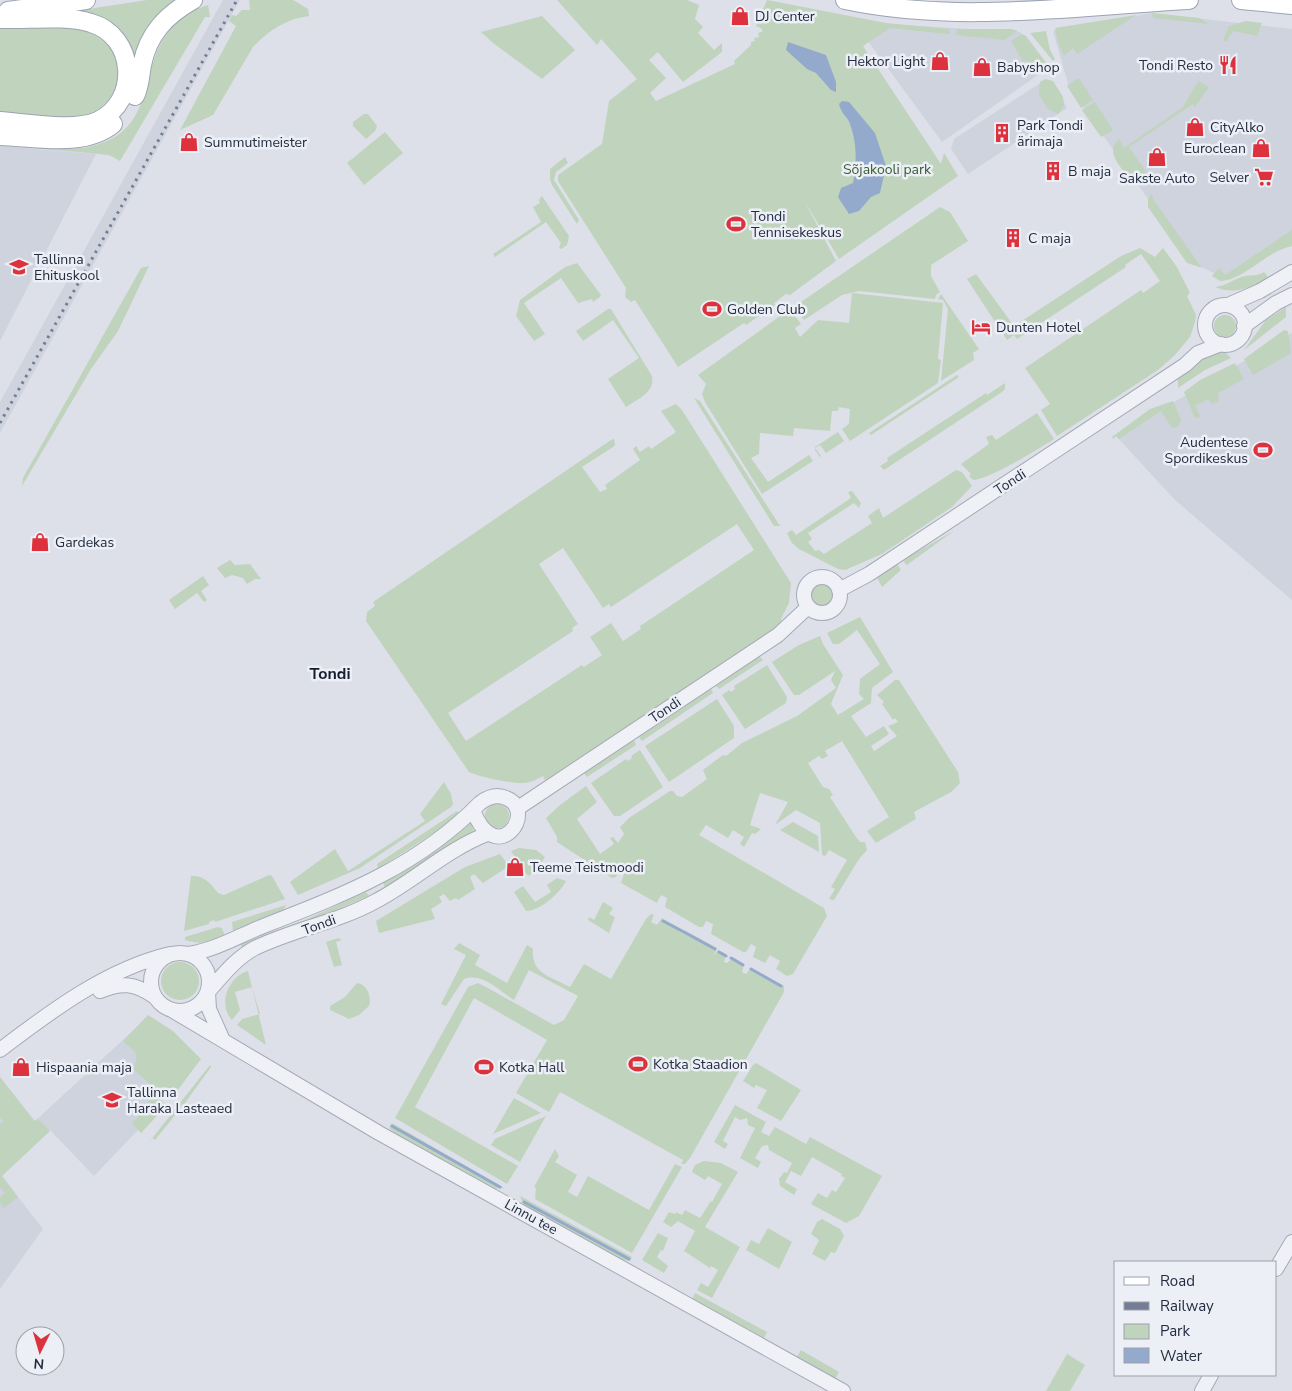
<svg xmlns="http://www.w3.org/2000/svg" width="1292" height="1391" font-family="'Nunito Sans',sans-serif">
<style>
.built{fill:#ced3de}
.green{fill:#c0d3bd;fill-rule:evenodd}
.water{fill:#93aacd}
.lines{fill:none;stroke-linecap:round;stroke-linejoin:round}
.stream{stroke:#93aacd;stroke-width:3}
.minor-casing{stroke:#a6aab6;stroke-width:16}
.major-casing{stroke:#9ba3b5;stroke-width:20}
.minor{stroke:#f0f1f6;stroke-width:14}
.major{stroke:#fff;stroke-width:18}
.rail{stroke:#747d94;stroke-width:3;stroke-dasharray:2.5 5;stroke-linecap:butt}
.labels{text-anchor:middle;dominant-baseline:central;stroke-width:5;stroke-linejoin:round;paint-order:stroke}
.poi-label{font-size:14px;fill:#242c40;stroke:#eceff6;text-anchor:start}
.park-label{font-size:14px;fill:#355e30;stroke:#eceff6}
.street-label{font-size:14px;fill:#242c40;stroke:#eceff6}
.quarter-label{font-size:16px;font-weight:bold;fill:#171e31;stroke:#eceff6}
</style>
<rect width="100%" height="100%" fill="#dde0e8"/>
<path class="built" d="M223,0h17l-240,433v-31z
M1152,13l140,16v209l-68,40 -31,-15 -124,-176 -16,-56z
M887,24l133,8 28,36 -106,74 -75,-102z
M1045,80l12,8 10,20 -99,66 -17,-25 3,-10z
M0,146l96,8 -96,187z
M1292,333v267l-117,-100 -59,-64z
M138,1026l58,33 -56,69 -46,48 -44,-46 -48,46 41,53 -43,60v-212l35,44z"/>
<path class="green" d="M147,0h36l-48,77 -12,-38 -74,-24z
M249,0h44l15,9 1,7c-23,3 -40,14 -56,31l-40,68 -33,15 56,-104 -7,-5 3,-6 4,1 6,-6h8z
M557,0h130l12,5 -4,14 8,8 -5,6 16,17 8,-7v9l-39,30 -25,-30 -9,8 17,18 -16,15 6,8 79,-37 -1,-3 17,-16v-3l4,-1 -1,-3 5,-1 -1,-4 4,-1v-3l-6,-3 11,-26 119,23 64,6v5h-3l-57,-6 -27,18 78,118 3,-11 14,23 -119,83 -35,-59 32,61 -46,34 -4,-1 -12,9 1,2 -29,20 -2,-2 -66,44 -43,-67 -4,2 -6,-5 1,-9 -68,-107v-6l44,-31 7,-43 28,-22 -36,-40 -4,6z
M208,5l2,12h-5l-85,144 -11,-6 -86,-8c21,-1 45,4 65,0 89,-18 32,-114 120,-142z
M1152,13l47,5 10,6 -56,-6z
M1136,15l-65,43 6,-4 -4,-6 -9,8 -6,-13 -3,-15z
M542,16l33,34 -33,29 -49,-36 -12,-11z
M1246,21l16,2 -5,13 -24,-5 -7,11 -3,-2 6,-14z
M69,26l31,7 18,21 3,31 -17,26 -27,9 -77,-6v-85z
M957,29h54l7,2 -14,9 -48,-5z
M1046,31l4,19 5,9 -2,2 -23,-28z
M1022,34l4,2 21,28 -9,6 -4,-4 -3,2 -5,-8 -3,2 -12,-21z
M1079,78l14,22 -12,8 -14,-22z
M1045,79l8,2 10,16 1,9 -6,8 -10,-5 -9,-14 1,-13z
M1198,81l11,6 -14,20 -2,-3 -64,43 22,32 -10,6h-5c-10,-12 -34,-32 -17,-46l5,9 59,-41z
M1095,102l18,28 -12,7 -19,-27z
M364,114h4l9,12 -2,5 -9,8 -13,-13v-4z
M385,132l18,21 -39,32 -17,-22z
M565,157l3,6 -12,9 -2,8 25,40 -2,4 -25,-39 -2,-6v-10z
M1152,193l1,6 49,69 -15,-5 -39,-56v-8z
M542,196l27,40 -2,9 -6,4 -2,-1 2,-5 -15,-21 -51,35 -2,-3 48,-32 -8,-15 7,-4 -1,-3z
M940,207l10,5 18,29 -37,24v11l9,16 -4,3 -1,4 -76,-8 -17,4 -38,25 -9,-14z
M1292,230v16c-26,5 -47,34 -72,35l-8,-5 7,-8 6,7z
M1140,248l15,9 8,-9 14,19 13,26 -3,3 9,19 -1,7 -5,15 -16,19 -16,14 -101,66 -16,-26 9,-6 -25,-36 116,-78 2,3 17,-12 -19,-27 -16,11 1,2 -109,72 -3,-4 -7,5 -40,-61 9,-5 38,52 107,-70z
M577,263l24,32 -1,2 -7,5 -1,-3 -14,4 -17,-25 -37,25 21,31 -11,7 -18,-25 4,-16 45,-33z
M149,266l-31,65 -27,38 -69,117 1,-8 118,-210z
M1264,272l5,6c-17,10 -36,17 -54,9 12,-1 20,-9 30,-11 9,-1 12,0 19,-4z
M852,293l91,10 -5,56 3,1 -3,23 -88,58 -8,-12 7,-5 1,-15 -11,-2 -1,4h-6l-2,20 -36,-3 -1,8 -33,-3 -1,21 -8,4 17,24 41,-27 4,6 -51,33 -57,-92 -3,-8 4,-10 -8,-9 92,-66 11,15 -6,4 5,9 18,-17 31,3z
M941,294l38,55 -6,4 1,7 -33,21 7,-72 -5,-9 -5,-1z
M1286,307v10l-42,33 22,-30z
M608,309h3l41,67c3,17 -14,23 -26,31l-18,-28 31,-21 -26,-38 -30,21 -7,-10z
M1214 326a11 11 0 1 1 22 0a11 11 0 1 1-22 0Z
M1284,330l4,1 3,22 -38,22 -9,-16z
M1217,351l9,2 5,5 -26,12 -27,18v-11l21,-18z
M1235,363l9,16 -26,14 1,8 -7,3 -4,-5 -13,7 6,11 -6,1 -11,-26 16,-12z
M957,375l2,2 -88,58 -2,-2z
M1005,383v6l-3,3 -118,78 -4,-4 8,-5 -1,-3 99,-65 1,2z
M694,398l6,3 80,125h-6z
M1173,401l8,19 -3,7 -6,1 -11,-17 -42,28 -3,-3 -3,3 -1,-2 38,-28z
M676,404l6,6 109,173 -2,20 -8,16 1,2 -12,11 -205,137 -20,11 -2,-4c-6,3 -12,7 -19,7 -10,1 -45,-6 -55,-11l-103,-151 1,-9 8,-6 -2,-4 238,-162 3,-1 1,6 -2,2 -31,20 18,25 7,-3 -2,-4 35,-25 -7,-11 3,-3 4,6 9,-6 2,3 25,-17 -15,-21zM737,524l17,26 -114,76 1,3 -18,12 -12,-18 -21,14 12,18 -18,12 -2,-2 -116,76 -18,-28 125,-82 -1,-3 6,-4 -39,-60 24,-16 40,60 6,-4 2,3z
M1037,413l17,26c-17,11 -64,40 -81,41l-4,-4 2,-2 -10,-10 28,-20 -3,-7 6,-2 4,5z
M838,432l6,9 -18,12 -6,-8 -5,3 6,8 -1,1 -5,-7v-3z
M956,470l6,2 10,14 -20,21 -70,47 -37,16 -7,-1 -39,-20 -7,-6 -5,-10 5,-3 4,5 55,-37 -3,-6 4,-1 9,12 -2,5 -5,-5 -46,30 4,6 -4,3 7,9 4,-1 5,4 48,-31 -4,-7 11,-8 4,10z
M955,530l-48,35 -3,-3 1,-3z
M230,560l5,5 15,-1 11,15h-6l-8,5 -4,-6 -11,-3 -7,3 -8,-10z
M897,564l4,6 -19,17 -5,-9z
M203,576l6,9 -8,6 6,9 -3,2 -7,-9 -22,16 -6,-9z
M811 595a11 11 0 1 1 22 0a11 11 0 1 1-22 0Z
M860,617l33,55 -21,16 -1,15 -20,13 15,21 18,-11 5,8 -18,12 3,5 23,-15 -9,-10 10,-4 -3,-4 -2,2 -11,-16 2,-2 -7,-7 18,-15h4l59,92 2,11 -9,9 -37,20 2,7 -2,1 -38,23 -9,-12 22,-14 -47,-76 -17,10 3,5 -6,3 -3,-3 -11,7 15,24 6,2 4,6 -3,2 26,40 4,5h5l2,8 -8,9 -25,41 -5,-1 6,-10 -4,-2 16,-27 -18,-10 -4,6 -3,-1 -2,-32 -24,-13 -21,15 13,-23 -28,-9 -10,32 11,4 -6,5 -3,-1 -8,14 -4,-3 4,-7 -11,-7 -5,8 -22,-13 -7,10 125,73 3,8 -34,58 -6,2 -11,-7 4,-8 -10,-6 -5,8 -12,-6 3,-10 -5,-3 -5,8h-3l-32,-18 2,-10 -7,-3 -3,6h-4l-34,-20 2,-9 -6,-3 -4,8 -36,-20 3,-9 -5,-3 -3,6 -4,1 -55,-36v-5l-11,-19 14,-13 26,-19 11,16 -20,17 23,35 14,-10 -4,-6 3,-1 5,6 6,-9 -4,-7 9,-9 41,-27h3l4,5 5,1 25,-18 -4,-9 20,-15 3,1 16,-13 55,-27 39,-28 -5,-8 4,-9 -36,24h-5l-22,-33 27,-17 21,-9 3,8 20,31 -12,29 7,11 26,-16 -5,-5 1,-15 20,-15 -23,-34 -18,14h-6l-6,-11z
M759,656l4,4 -44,29 -3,-3z
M767,665l20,32 -1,6 -41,26 -23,-34 7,-5 2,2 4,-3 -1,-3z
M711,689l2,4 -71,48 -3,-4z
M717,699l17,27v12l-65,44 -24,-36z
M634,740l2,5 -49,32 -3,-4z
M640,750l23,37 -43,29h-6l-23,-33 35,-24 2,2 4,-3 -1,-2z
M444,782l7,12 2,10 -2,3 -91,61 -62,27 -8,-13 45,-33 13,22 77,-50 -5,-7z
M485 816a12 12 0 1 1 24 0a12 12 0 1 1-24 0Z
M457,811l2,2 -19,16 -62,40 -1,-5z
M471,822l3,10 -12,5 -77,51 -2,-6 64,-41z
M793,822l25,14 1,16 -39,-22z
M519,848l17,2 9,7 -9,14 -8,5 -17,-25z
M500,854l9,12 -26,17 -9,-9 -4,3 5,12 -17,11 -2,-2 -6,3 -6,-7 -5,3 3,5 -11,7 4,10 -56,14 -3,-12 89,-54z
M269,875l3,1 13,23 -70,23 -1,-2 -5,2v2l-25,7 7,-55c12,-1 20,7 27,17l6,2z
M557,878l9,3c-6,12 -26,30 -40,30l-12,-19 9,-6 12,16 16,-10 -4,-7z
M366,892l3,4 -126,53 -3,-5 67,-25z
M603,902l10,6 -4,6 6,3 -6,16 -21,-13 1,-3 5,3z
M286,905l-4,7 -49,19 -1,-9z
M651,914l3,1 -3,7 6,3 5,-7 21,12 -3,7 4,-7 33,18 -3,8 4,-6 8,4 -2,8 3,1 6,-6 11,7 -2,8 4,2 5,-6 33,18v6l-94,166 -5,6h-4l2,-4 -123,-68 -11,20 -33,-19 31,-53 -73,-42 -59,109 103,59 -11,18 -112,-66 73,-131 10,-4 8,4 68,38 10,-5 14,-24 -49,-26 -15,30c-15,-9 -31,-28 -50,-21l-18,27 -5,-2 25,-49 -12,-6 5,-6 21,12 -5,10 32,18 20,-38 6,4c-2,25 17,27 37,38l14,-23 27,15 35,-60z
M218,927l4,1 3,8c-14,7 -24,9 -40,4v-3z
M338,938l4,2 -6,2 6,23 -8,2 -8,-25z
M161 981a19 19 0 1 1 38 0a19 19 0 1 1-38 0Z
M248,971l18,74 -29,-20 5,-6 18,-5 -8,-27 -17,5 5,18 -8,10c-15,-16 -3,-44 16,-49z
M357,983c10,1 15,14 12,23l-10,9 -10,4 -19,-9v-4l15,-9z
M148,1015l25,16 28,28 -30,40 -5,-1 -32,-28c4,-21 5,-14 -11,-29z
M756,1063l45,27 -20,31 -24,-13 10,-18 -11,-5 -2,3 -11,-7 10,-16z
M210,1065l1,2 -26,36 -30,37 -2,-2 -3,3z
M0,1077l34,44 4,-2 12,12 -48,45 16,21 -14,11 -4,-5v-6l5,-4 -5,-6v-63l3,-3 -3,-4z
M514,1098l27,15 -48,21z
M151,1099h8l8,6 -26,28 -9,-10 8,-8 -2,-4z
M735,1105l31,17 -5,10 8,4 6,-9 31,17 4,-7 72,39 -23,40 -13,7 -35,-19 7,-11 9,5 5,-8 4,2 9,-14 -4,-2 1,-2 -30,-17 -11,19 -10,-5 -6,11 12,7 -3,6 -14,-9 -1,-7 5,-7 3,1 5,-10 -23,-13 -1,-5 -6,1 -7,12 6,4 -3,6 -18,-10 15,-30 -7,-3 -1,-7 -7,2 -5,-3 -12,24 5,3 -3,5 -11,-7z
M546,1116l-26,46 -29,-17 4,-6z
M392,1123l112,65 -11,1 -93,-52 -11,-9z
M555,1149l4,7 -4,6 22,13 -9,17 9,5 11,-21 61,34 26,-46 7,3 -50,86 -97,-54 1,-11 -2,-1z
M704,1161l17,2 17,9 -33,55 35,20 -28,51 -15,-8 4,-7 7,4 10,-17 -7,-4 -1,2 -26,-17 11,-20 -17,-10 -7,6 -8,-5 6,-10 6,2 1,-2 6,3 3,-5 15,8 11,-17 1,1 10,-18 -14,-8 -3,4 -13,-8 3,-7z
M520,1196l112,61 -2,4 -8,-1 -98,-54z
M822,1219l18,10 4,7 -9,17 -4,-1 -6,9 -13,-7 7,-14 -8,-6 6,-12z
M768,1228l24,14 -13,27 -33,-19 5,-10 8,4z
M658,1233l10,5 -5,13 -2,-1 -4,7 11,9 -4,7 -22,-13z
M695,1293l72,39 -3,6 -72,-39z
M801,1350l38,22 -4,7 -38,-22z
M1067,1354l18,11 -15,26h-24z"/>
<path class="water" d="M788,42l38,13 10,27v10l-5,-2 -15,-17 -9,-4 -21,-19z
M842,101l7,1 26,31 11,33 -6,27 -9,4 -12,14 -10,3 -11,-17 3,-9 12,-5c4,-21 4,-40 -3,-59 -2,-7 -9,-10 -11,-20z"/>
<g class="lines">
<path class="stream" d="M663,921l19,10
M684,932l31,17
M719,952l7,4
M731,958l12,7
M751,969l30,17
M392,1126l108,61
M524,1202l105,57"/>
<g class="minor-casing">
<path id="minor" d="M1228,305l32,-14 32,-19
M1205 325a20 20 0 1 1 40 0a20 20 0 1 1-40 0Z
M1244,326l32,-23 16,-8
M804 595a18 18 0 1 1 36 0a18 18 0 1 1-36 0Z
M839,590l30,-16 316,-209 13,-12 23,-9
M518,808l260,-173 30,-28
M151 982a29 29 0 1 1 58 0a29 29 0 1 1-58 0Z
M188,954c28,-4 52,-19 78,-29 82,-32 152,-59 214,-122 8,-6 17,-9 26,-5 33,13 -10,72 -33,12
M100,991c22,-9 35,-8 55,6
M208,992c14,-16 28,-34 47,-44 39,-19 83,-26 121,-47 38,-20 70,-51 111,-67
M208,992l1,17 13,29
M170,1009l209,124 464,258
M0,1050c51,-39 107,-81 170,-96
M1276,1269l16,-27
M1202,1391l9,-16"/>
</g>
<g class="major-casing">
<path id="major" d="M845,0c113,24 229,6 344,0
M1241,0l51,5
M8,11l78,-11
M0,19c27,1 66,-4 91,4 45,13 49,78 7,98 -24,11 -71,2 -98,0
M135,96c5,-9 5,-21 7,-31 6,-31 24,-50 51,-65
M0,136c35,1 84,12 113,-12"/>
</g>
<use href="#minor" class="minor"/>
<use href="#major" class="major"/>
<path class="rail" d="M0,423l237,-423"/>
</g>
<defs>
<g id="shop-bare" transform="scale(1.5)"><path d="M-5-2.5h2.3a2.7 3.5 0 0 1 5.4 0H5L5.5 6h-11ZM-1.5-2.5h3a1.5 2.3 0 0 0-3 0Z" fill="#dd323d" stroke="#eceff6" stroke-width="2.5" paint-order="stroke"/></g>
<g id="restaurant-bare" transform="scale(1.5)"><path d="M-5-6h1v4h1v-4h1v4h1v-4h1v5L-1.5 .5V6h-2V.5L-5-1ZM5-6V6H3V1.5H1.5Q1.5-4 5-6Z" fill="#dd323d" stroke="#eceff6" stroke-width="2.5" paint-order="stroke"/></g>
<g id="building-bare" transform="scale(1.5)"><path d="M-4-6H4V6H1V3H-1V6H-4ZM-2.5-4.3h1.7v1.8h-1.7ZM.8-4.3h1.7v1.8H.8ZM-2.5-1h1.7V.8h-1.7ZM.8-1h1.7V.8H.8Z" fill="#dd323d" stroke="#eceff6" stroke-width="2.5" paint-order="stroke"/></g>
<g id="supermarket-bare" transform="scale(1.5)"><path d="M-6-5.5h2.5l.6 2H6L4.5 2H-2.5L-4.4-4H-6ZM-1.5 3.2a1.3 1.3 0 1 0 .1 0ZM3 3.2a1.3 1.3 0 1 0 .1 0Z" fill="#dd323d" stroke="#eceff6" stroke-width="2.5" paint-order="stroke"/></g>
<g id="stadium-bare" transform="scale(1.5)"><path d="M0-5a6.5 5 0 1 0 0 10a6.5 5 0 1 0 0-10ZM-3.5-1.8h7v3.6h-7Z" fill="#dd323d" stroke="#eceff6" stroke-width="2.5" paint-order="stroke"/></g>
<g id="school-bare" transform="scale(1.5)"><path d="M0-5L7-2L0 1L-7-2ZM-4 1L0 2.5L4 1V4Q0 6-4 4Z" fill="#dd323d" stroke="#eceff6" stroke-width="2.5" paint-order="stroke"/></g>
<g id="hotel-bare" transform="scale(1.5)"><path d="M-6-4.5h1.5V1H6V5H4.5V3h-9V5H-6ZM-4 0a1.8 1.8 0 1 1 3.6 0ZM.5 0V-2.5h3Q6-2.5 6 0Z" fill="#dd323d" stroke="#eceff6" stroke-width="2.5" paint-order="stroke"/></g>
</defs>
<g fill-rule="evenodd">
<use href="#shop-bare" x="740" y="16"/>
<use href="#shop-bare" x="940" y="61"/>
<use href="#restaurant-bare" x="1228" y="65"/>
<use href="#shop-bare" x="982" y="67"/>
<use href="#shop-bare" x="1195" y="127"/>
<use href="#building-bare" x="1002" y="133"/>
<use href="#shop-bare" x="189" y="142"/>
<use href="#shop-bare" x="1261" y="148"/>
<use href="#shop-bare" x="1157" y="157"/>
<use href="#building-bare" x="1053" y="171"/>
<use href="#supermarket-bare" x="1264" y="177"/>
<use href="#stadium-bare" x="736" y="224"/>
<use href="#building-bare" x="1013" y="238"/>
<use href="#school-bare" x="19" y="267"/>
<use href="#stadium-bare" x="712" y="309"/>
<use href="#hotel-bare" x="981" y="327"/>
<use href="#stadium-bare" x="1263" y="450"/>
<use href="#shop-bare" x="40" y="542"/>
<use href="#shop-bare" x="515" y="867"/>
<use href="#stadium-bare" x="638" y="1064"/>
<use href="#shop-bare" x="21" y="1067"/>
<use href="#stadium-bare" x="484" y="1067"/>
<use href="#school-bare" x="112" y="1100"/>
</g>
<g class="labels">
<g class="poi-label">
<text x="755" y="16">DJ Center</text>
<text x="925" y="61" text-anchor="end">Hektor Light</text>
<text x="1213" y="65" text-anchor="end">Tondi Resto</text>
<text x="997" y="67">Babyshop</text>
<text x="1017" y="125">Park Tondi<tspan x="1017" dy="16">ärimaja</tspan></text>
<text x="1210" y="127">CityAlko</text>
<text x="204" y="142">Summutimeister</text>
<text x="1246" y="148" text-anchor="end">Euroclean</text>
<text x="1068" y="171">B maja</text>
<text x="1249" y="177" text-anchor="end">Selver</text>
<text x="1157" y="178" text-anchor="middle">Sakste Auto</text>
<text x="751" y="216">Tondi<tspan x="751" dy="16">Tennisekeskus</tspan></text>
<text x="1028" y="238">C maja</text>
<text x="34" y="259">Tallinna<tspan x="34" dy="16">Ehituskool</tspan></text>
<text x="727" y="309">Golden Club</text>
<text x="996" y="327">Dunten Hotel</text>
<text x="1248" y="442" text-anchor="end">Audentese<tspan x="1248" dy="16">Spordikeskus</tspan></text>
<text x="55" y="542">Gardekas</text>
<text x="530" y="867">Teeme Teistmoodi</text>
<text x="653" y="1064">Kotka Staadion</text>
<text x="36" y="1067">Hispaania maja</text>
<text x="499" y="1067">Kotka Hall</text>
<text x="127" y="1092">Tallinna<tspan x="127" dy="16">Haraka Lasteaed</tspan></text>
</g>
<g class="park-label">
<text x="887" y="169">Sõjakooli park</text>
</g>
<g class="street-label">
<text transform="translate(1010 482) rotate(-33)">Tondi</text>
<text transform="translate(665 710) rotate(-34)">Tondi</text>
<text transform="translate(319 925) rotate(-20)">Tondi</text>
<text transform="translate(531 1217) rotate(29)">Linnu tee</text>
</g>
<g class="quarter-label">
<text x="330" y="674">Tondi</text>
</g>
</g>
<rect x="1114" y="1261" width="162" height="115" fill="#eceff6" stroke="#9ca1ad"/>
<rect x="1124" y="1277" width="25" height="8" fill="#ffffff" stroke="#9ca1ad"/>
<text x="1160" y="1286" font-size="15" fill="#242c40">Road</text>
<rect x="1124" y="1302" width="25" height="8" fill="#747d94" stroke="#9ca1ad"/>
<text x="1160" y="1311" font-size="15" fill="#242c40">Railway</text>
<rect x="1124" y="1324" width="25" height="15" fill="#c0d3bd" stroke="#9ca1ad"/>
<text x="1160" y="1336" font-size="15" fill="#242c40">Park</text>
<rect x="1124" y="1348" width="25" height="15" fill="#93aacd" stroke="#9ca1ad"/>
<text x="1160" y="1361" font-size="15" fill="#242c40">Water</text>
<g transform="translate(40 1351) rotate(185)"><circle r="24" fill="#eceff6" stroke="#9ca1ad"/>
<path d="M0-4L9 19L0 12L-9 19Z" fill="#dd323d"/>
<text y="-8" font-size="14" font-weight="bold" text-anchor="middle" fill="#242c40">N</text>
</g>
</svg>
